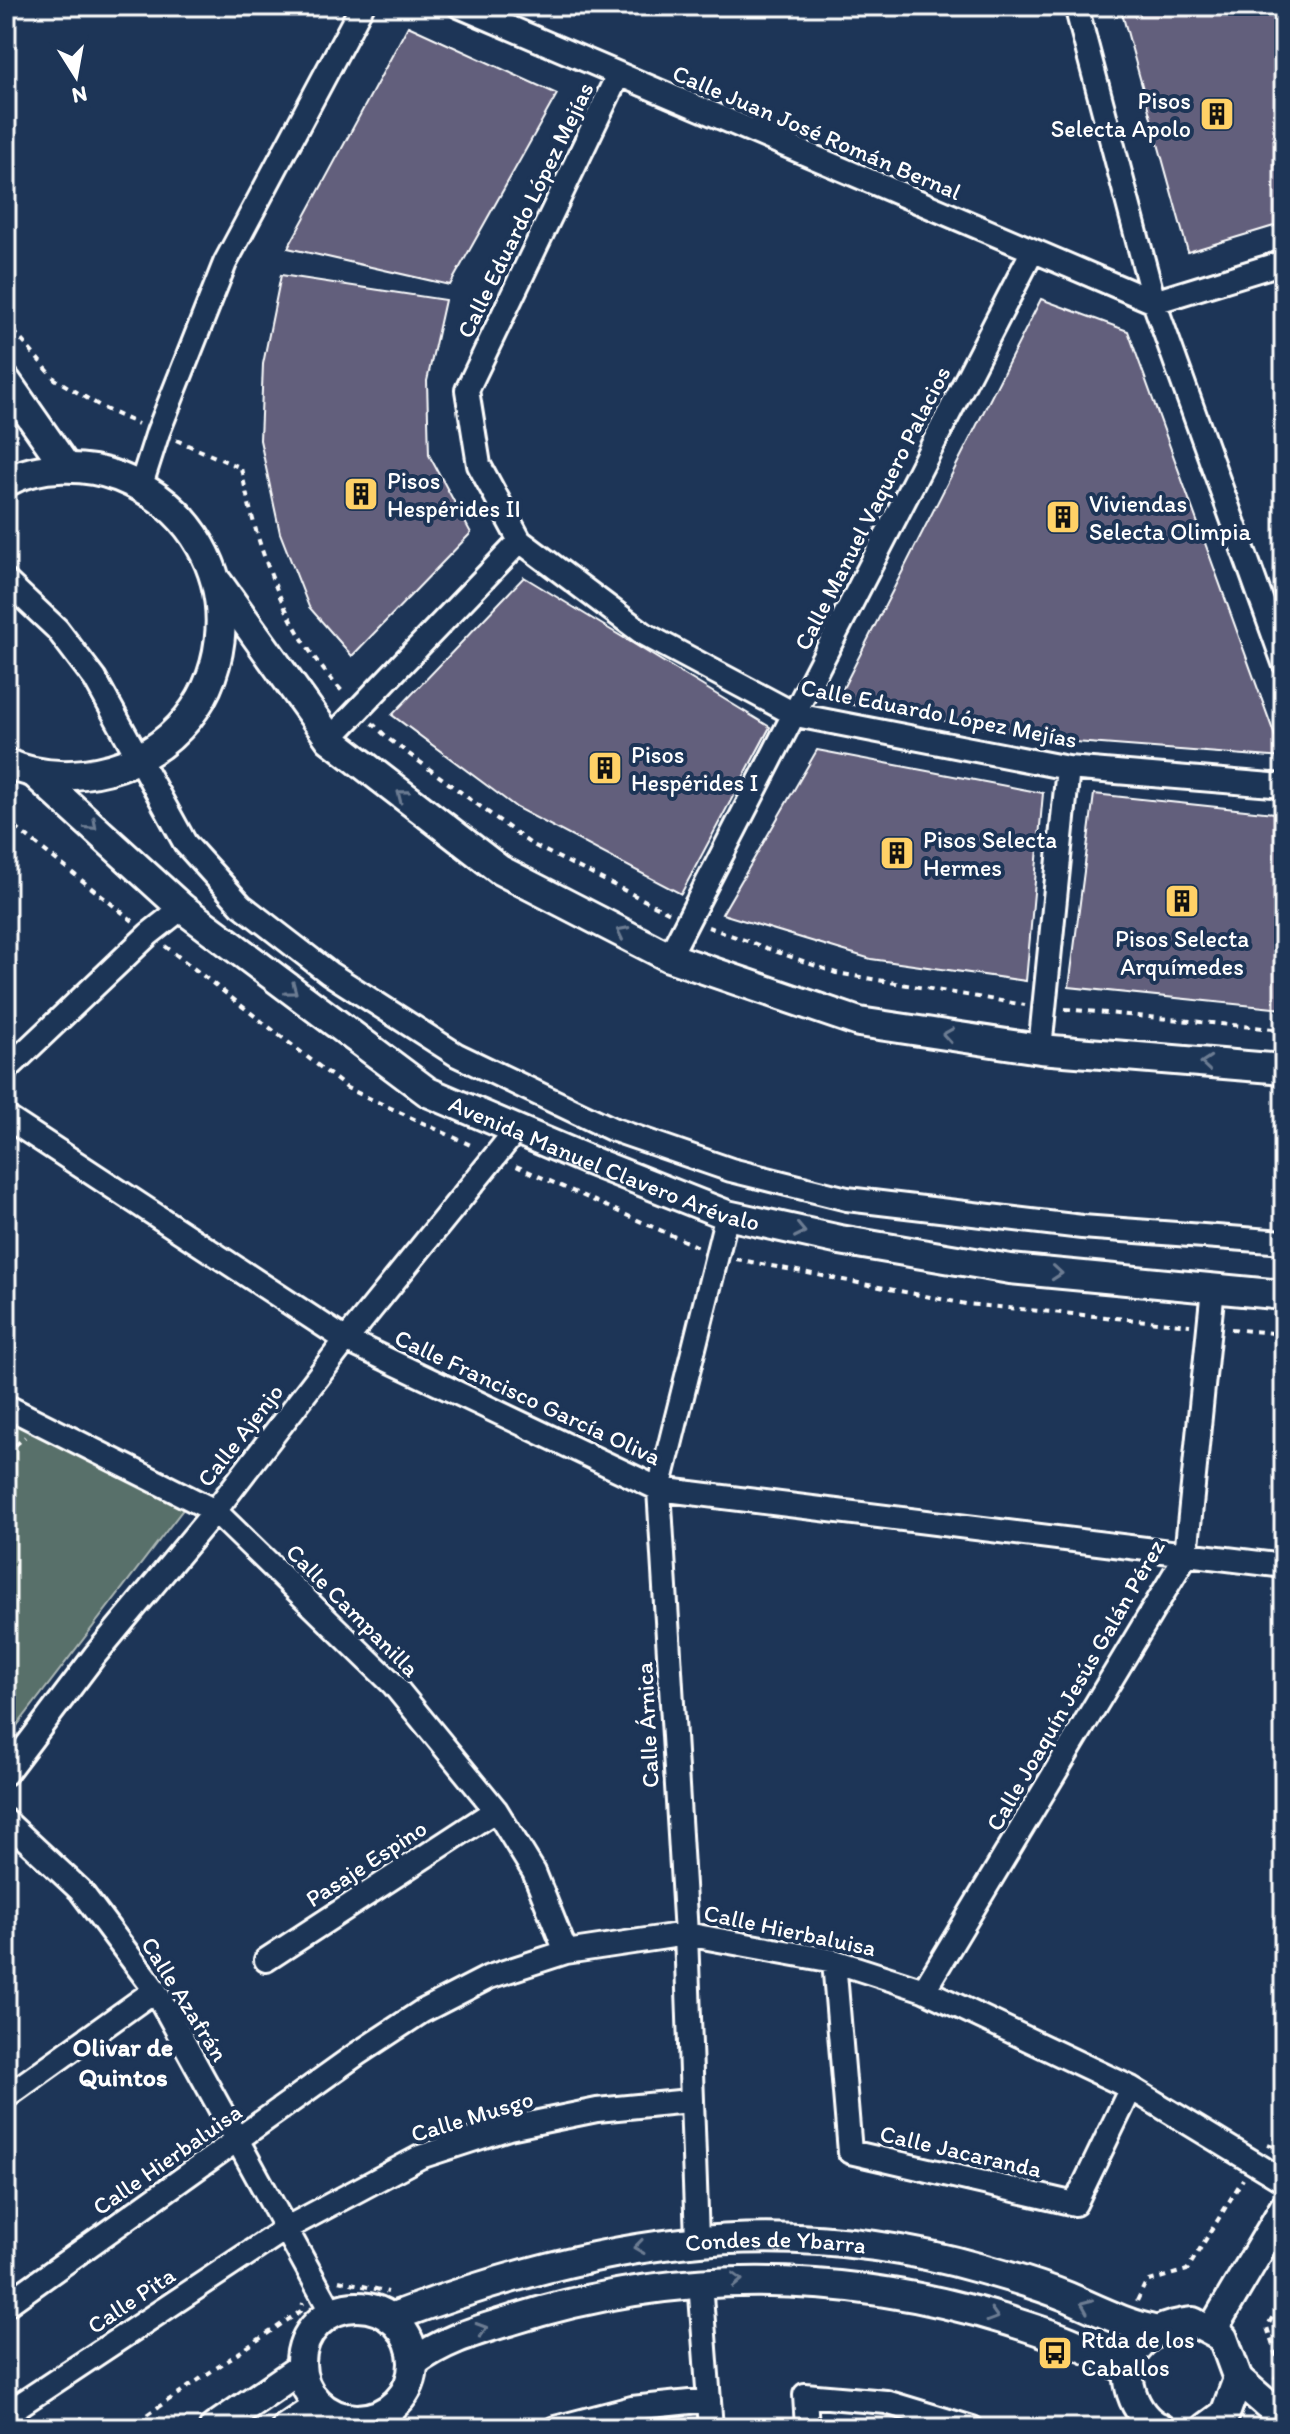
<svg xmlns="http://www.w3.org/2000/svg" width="1290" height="2434" font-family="Itim,sans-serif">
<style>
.green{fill:#596f6b;stroke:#acb7b5;stroke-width:2}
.building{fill:#625f7c;stroke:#fff;stroke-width:2}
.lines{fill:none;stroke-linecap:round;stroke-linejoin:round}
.minor-casing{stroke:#fff;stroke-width:28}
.major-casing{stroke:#fff;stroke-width:34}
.path{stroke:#fff;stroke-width:4;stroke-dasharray:6 6;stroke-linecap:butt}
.minor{stroke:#1d3557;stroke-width:22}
.major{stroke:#1d3557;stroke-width:28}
.oneway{stroke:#6c7c92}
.labels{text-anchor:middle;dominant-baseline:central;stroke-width:8;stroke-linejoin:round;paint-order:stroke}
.poi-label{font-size:24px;fill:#fff;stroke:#1d3557;text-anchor:start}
.street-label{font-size:24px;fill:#fff;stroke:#1d3557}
.neighbourhood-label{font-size:26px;font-weight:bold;fill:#fff;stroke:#1d3557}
</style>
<rect width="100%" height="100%" fill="#1d3557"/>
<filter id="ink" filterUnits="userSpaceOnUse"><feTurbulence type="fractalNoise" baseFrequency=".0125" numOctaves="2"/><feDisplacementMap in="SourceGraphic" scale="16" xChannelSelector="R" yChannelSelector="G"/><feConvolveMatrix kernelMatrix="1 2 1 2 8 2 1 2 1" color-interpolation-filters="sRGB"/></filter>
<g filter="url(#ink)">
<path class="green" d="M6,1419l178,89 -178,232z"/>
<path class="building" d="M1120,6h164v217l-96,29z
M408,26l149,68 -107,191 -162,-37z
M281,275l164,25 -18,81 2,74 42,78 -119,123 -43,-49 -29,-74 -20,-93 3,-76z
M1041,299l87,32 155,427 -221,-17 -226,-39z
M524,577l246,150 -89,167 -164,-86 -125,-93z
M817,750l226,43 -17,188 -155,-22 -149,-45z
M1094,794l190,20v195l-215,-22z"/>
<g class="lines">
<g class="minor-casing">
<path id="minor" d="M459,6l695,296 130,-40
M1076,6l78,296 130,361
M618,75l-151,315 12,75 41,76 124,93 152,81 272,53 216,18
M141,485l17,-53 67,-169 137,-257
M6,581l51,48 38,50 90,164 56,62 88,68 128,82 155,74 119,41 116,29 235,28 202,15
M330,739l190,-198
M669,957l363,-705
M1040,1049l28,-281
M6,1070l143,-136 33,-26
M6,1117l340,223 313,149 625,77
M6,1406l209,105 178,173 103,126 38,62 32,80
M6,1773l89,-118 120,-144 131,-171 171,-211
M6,1821l74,69 75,100 177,323
M266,1960l230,-150
M834,1961l16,191 225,52 56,-116
M924,1990l262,-435 27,-267
M6,2097l149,-107
M697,2239l-11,-305 -27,-445 68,-274
M700,2282l11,146
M6,2305l351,-251 64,-42 68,-35 77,-25 120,-18 148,27 90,29 207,98 153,93
M385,2411l9,17
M6,2414l279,-185 135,-72 89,-29 88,-18 92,-9
M555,2428l77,-20 77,-8
M807,2428l-2,-33 81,7 86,26"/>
</g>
<g class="major-casing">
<g id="major">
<path d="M6,381l60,86"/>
<path d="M6,482c33,-18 79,-18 113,-5 152,59 128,277 -35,297 -26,3 -54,0 -78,-11"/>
<path d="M218,583l112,156 170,131 169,87 190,65 181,27 244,20"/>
<path id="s1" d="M34,773l148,135 246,184 160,68 139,55 113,25 170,29 274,26"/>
<circle cx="357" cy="2363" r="56"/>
<path id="s2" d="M390,2318c199,-75 383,-109 592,-49 29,8 59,17 86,28 30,13 59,28 91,34"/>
<path d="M1212,2330l72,-122"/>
<path d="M413,2363c30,-23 63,-32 99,-43 162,-52 332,-50 494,0 42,13 86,27 123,52"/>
<path d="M1238,2379l46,40"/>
<path d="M214,2428l87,-60"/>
<path d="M286,2428l34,-23"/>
<path d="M1161,2428c-27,-10 -43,-56 -24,-80 13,-17 36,-24 56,-26l30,16 15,41 -13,35 -19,14"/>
</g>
</g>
<path class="path" d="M6,322l49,57 50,30 33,15
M176,440l65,28c16,81 44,165 103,225
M372,723l18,17 141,104 139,69
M6,820l127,101
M708,927l128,46 189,32
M165,946l182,142 128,59
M1065,1009l219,21
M516,1166l182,81
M736,1259l230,45 224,21
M1231,1329l53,5
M6,1453l19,-16
M1268,2144l8,3 8,-4
M339,2280l49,12
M1137,2301l9,-19 41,-12 56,-91
M1275,2379l5,-10 -13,-42 17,-31
M127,2428l174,-117 2,-8"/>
<use href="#minor" class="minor"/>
<use href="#major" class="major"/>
</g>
<defs><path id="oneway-chevron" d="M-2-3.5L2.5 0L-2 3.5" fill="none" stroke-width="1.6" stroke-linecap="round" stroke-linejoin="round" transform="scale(2)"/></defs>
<g class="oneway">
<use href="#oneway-chevron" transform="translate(402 795) rotate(-142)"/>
<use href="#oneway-chevron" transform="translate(92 825) rotate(42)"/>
<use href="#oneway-chevron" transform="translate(622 932) rotate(-153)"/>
<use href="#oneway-chevron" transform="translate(292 990) rotate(37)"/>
<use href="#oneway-chevron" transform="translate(948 1035) rotate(-171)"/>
<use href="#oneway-chevron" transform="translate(1206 1063) rotate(-175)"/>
<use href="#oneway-chevron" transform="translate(800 1231) rotate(12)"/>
<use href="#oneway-chevron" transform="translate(1057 1273) rotate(5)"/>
<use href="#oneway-chevron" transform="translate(639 2247) rotate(172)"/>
<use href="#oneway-chevron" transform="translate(737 2280) rotate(-2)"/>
<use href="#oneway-chevron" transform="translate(1086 2305) rotate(-157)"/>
<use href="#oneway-chevron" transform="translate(993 2316) rotate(17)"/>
<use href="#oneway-chevron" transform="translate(482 2329) rotate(-18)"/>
</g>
</g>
<defs>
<g id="building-square" transform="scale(1.8)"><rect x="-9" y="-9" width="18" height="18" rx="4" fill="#ffd166" stroke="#1d3557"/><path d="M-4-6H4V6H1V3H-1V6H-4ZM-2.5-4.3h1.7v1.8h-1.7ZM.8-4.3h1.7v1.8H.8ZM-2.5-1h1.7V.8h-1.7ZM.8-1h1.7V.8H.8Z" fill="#111"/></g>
<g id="bus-square" transform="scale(1.8)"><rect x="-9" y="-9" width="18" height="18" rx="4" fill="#ffd166" stroke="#1d3557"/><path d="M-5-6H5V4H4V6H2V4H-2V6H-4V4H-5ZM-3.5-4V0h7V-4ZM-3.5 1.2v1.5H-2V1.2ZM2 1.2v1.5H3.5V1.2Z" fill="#111"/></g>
</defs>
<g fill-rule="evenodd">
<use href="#building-square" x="1217" y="114"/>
<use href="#building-square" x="361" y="494"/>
<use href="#building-square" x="1063" y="517"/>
<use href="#building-square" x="605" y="768"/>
<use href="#building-square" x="897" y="853"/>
<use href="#building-square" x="1182" y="901"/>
<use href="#bus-square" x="1055" y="2353"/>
</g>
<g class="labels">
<g class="poi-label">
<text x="1191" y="100" text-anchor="end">Pisos<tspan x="1191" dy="28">Selecta Apolo</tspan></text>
<text x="387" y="480">Pisos<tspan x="387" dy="28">Hespérides II</tspan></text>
<text x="1089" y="503">Viviendas<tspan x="1089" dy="28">Selecta Olimpia</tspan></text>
<text x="631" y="754">Pisos<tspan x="631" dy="28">Hespérides I</tspan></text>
<text x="923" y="839">Pisos Selecta<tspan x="923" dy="28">Hermes</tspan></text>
<text x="1182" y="938" text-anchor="middle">Pisos Selecta<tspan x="1182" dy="28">Arquímedes</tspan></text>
<text x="1081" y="2339">Rtda de los<tspan x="1081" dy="28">Caballos</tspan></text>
</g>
<g class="street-label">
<text transform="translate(817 132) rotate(23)">Calle Juan José Román Bernal</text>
<text transform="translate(525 210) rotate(-64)">Calle Eduardo López Mejías</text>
<text transform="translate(872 508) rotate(-63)">Calle Manuel Vaquero Palacios</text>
<text transform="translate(939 713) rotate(11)">Calle Eduardo López Mejías</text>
<text stroke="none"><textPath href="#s1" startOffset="698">Avenida Manuel Clavero Arévalo</textPath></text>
<text transform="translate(528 1397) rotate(25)">Calle Francisco García Oliva</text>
<text transform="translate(240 1435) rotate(-52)">Calle Ajenjo</text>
<text transform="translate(353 1610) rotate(45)">Calle Campanilla</text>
<text transform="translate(1075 1685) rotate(-60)">Calle Joaquín Jesús Galán Pérez</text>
<text transform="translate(647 1725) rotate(-93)">Calle Árnica</text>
<text transform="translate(366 1863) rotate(-33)">Pasaje Espino</text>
<text transform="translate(790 1930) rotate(12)">Calle Hierbaluisa</text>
<text transform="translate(185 1999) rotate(58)">Calle Azafrán</text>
<text transform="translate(472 2116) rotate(-17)">Calle Musgo</text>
<text transform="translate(961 2151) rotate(13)">Calle Jacaranda</text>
<text transform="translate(167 2159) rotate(-35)">Calle Hierbaluisa</text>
<text stroke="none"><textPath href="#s2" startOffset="396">Condes de Ybarra</textPath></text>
<text transform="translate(131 2300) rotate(-34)">Calle Pita</text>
</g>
<g class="neighbourhood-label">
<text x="123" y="2047">Olivar de<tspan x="123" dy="30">Quintos</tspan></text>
</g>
</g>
<rect width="1290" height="2434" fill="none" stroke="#1d3557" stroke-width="32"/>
<rect x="16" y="16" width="1258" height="2402" fill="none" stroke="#fff" stroke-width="3" filter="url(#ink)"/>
<g transform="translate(76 76) rotate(169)" stroke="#1d3557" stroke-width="6" paint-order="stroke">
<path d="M0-6L14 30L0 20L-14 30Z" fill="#ffffff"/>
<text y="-12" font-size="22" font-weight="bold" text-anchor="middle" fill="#ffffff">N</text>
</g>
</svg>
